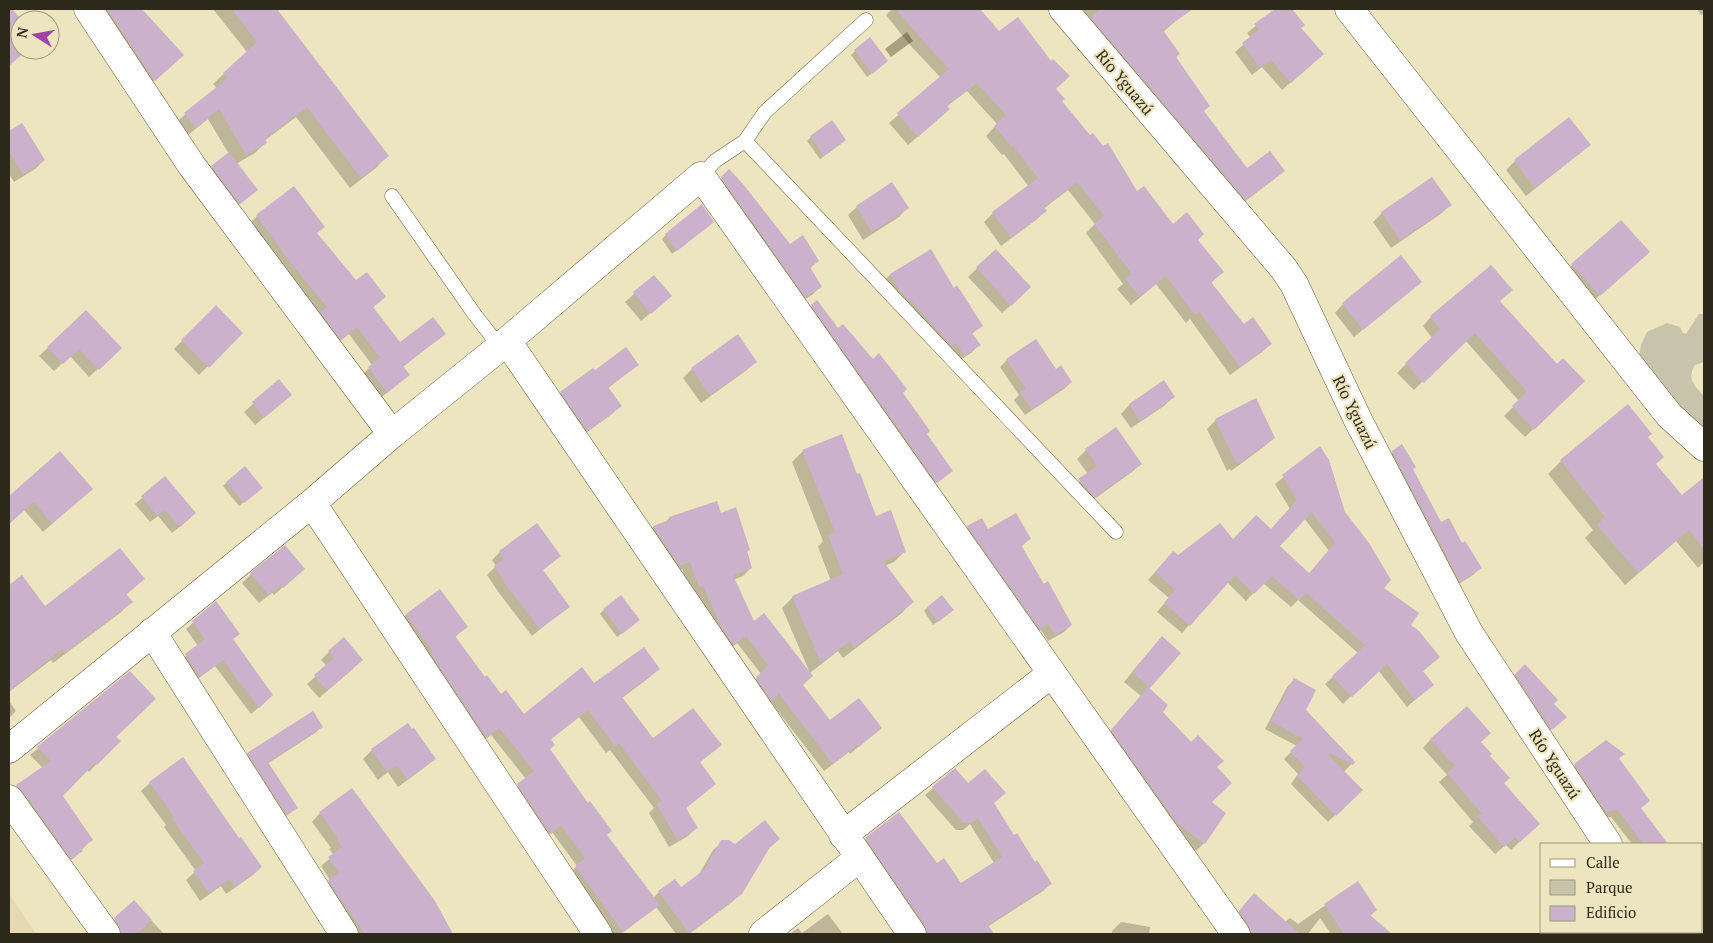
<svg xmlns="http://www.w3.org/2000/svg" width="1713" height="943" font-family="'PT Serif',serif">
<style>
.built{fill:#e5daaf}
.green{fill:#c8c3ab}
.water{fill:#aaa17e}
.shadow{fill:#0003;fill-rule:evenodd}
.building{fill:#ccb1cd;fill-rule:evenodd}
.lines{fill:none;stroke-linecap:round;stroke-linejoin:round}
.lane-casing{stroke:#655d3e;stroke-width:15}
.street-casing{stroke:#655d3e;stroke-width:29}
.lane{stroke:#fff;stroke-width:14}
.street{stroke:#fff;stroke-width:28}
.labels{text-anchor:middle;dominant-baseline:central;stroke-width:4.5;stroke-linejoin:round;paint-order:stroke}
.street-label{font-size:16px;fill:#2d2a1c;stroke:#ede4c0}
</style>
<rect width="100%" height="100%" fill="#ede4c0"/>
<path class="built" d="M9,893l27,41h-27z"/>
<path class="green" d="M1699,314h5v48l-9,3c-9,14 0,21 9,31v46l-66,-79 3,-18 6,-13 20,-9 13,4 3,6 3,1z"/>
<path class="water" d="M907,32l6,9 -22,16 -6,-8z"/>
<path class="shadow" d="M92,9h48l42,46 -37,34z
M213,9h62l112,147 -10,11 -27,21 -54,-71 -32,24 1,2 -10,10 -19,11 20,26 -24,20 -27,-36 24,-20 -21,-35 -24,19 -10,-14 43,-36 -4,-4 34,-32z
M892,9h86l21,24 56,56 6,13 75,91 37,32 23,15 26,32 -11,11 33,43 27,17 -9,9 -32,23 -40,-56 -4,4 -30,-39 -25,21 -14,-16 6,-5 -37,-51 9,-9 -27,-34 -25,19 2,2 -9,9 -35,26 -17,-24 9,-9 36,-26 -25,-33 -2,1 -16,-19 11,-12 -30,-33 -21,16 -7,11 -31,27 -19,-22 52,-45 -32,-34 -23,-29z
M1065,9h119l2,3 -23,20 12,26 28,54 43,58 37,1 -10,9 -38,29z
M1277,9h14l12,16 -3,3 14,34 -32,28 -20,-23 -10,8 -17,-23 16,-14 -4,-5z
M1697,9h7v4l-3,2z
M855,51l27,14 -15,12 -16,-22z
M1569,119l20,26 -9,8 -54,43 -20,-26 9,-9z
M21,124l23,36 -9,9 -21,13 -5,-8v-42z
M811,137l30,7 -21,15 -13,-18z
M729,171l61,74 28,16 -9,8 11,18 -8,8 -15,9 -83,-117z
M1450,205l-8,8 -51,35 -18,-26 9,-9z
M857,207l50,1 -8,9 -36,23 -15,-25z
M257,216l59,17 40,49 28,15 -12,11 28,36 44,-10 -41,33 -3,15 -22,18 -17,-24 11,-11 -23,-31 -16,13 -84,-123z
M709,226l-37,28 -10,-15 4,-4z
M931,251l22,39 28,36 -9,8 7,11 -8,8 -16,10 -73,-80 8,-8z
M995,251l26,45 -19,17 -34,-36z
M1639,260l-49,44 -26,-30 8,-9z
M654,276l7,28 -20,17 -16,-19z
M1421,282l-67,55 -19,-24 8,-9z
M1499,302l58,64 27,15 -59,56 -21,-21 15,-15 -54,-61 -51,50 -17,-17 35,-35 -9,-12 8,-9z
M812,306l89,87 25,41 25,37 -24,19 -124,-176z
M216,307l25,26 -42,42 -25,-26z
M86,312l25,45 -22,20 -19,-21 -16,15 -15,-15z
M1007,360l48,10 16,12 -7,7 -39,26 -11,-15 5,-5 -19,-28z
M755,362l-8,8 -46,33 -18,-25 9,-9z
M637,365l-30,24 13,17 -8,8 -33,24 -26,-38 8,-7 34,-21z
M279,381l11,14 -35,30 -11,-13z
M1163,382l10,15 -9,9 -33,22 -10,-14 8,-9z
M1628,406l19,32 8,27 27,32 17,-14 5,6v73l-6,6 -22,-27 -51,44 -40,-47 8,-8 -45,-56 13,-13z
M1216,420l58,18 -9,8 -34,25 -1,-2 -3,2 -20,-42z
M1116,429l25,35 -9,8 -46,33 -16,-16 18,-15 -11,-15 9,-9z
M1320,448l24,65 38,75 27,37 30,32 -17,15 10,13 -25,22 -29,-37 -35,34 -18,-20 33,-31 -60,-53 -7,7 -28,-24 -17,18 -19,-19 -45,51 -25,-21 12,-14 -21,-18 18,-20 104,-30 20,-21 -15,-25zM1304,518l25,33 -20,23 -31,-27z
M803,451l54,24 18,42 30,34 -11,11 -9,4 27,36 -10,11 -59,45 -5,-7 -28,22 -28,-65 11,-11 38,-16 -13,-34 5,-6 -31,-79z
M1393,452l19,17 29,54 39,45 -7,7 -21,13 -67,-129z
M60,453l31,36 -48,43 -19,-22 -15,14v-27z
M165,478l23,42 -16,13 -14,-17 -8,6 -15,-18z
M227,482l30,9 -18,15 -16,-20z
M720,515l29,35 -3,3 5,15 -8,8 -10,4 20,43 77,99 50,6 -30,26 -1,-2 -25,19 -54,-70 -7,7 -14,-21 12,-13 -24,-31 -11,9 -35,-58 -9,-25 -11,5 -26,-39 8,-8 12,-4 4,-5z
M968,527l61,12 -8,8 22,38 28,40 -7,7 -16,9 -7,-11 -9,5 -71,-101z
M500,552l60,4 -18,15 26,35 -36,30 -33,-43 -12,-18 9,-9 -4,-6z
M303,569l-29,26 -2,-2 -13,10 -17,-20 9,-9z
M143,579l-17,16 5,7 -11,11 -67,50 -2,-3 -42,32v-89l21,-16 15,21z
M440,590l26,37 -11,10 30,41 16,18 23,19 70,-31 64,-15 -8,8 -28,21 31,42 67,5 -21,18 16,21 -30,25 11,19 -8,8 -19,11 -20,-34 5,-5 -44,-58 -4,3 -27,-36 -29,23 -2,10 58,85 47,63 6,-6 21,-3 18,-13 15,-26 9,-8 13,3 43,-6 -11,11 -26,43 -9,9 -43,32h-13l-20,-27 -35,27h-10l-43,-59 9,-9 -25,-34 -10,9 -32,-48 16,-14 -35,-44 -13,10 -80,-122 8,-8z
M216,603l16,36 33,63 -14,12 -36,-48 -23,17 -13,-21 19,-16 -12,-17z
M928,607l20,7 -15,11 -9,-14z
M604,610l30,14 -17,13 -17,-23z
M1153,647l26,6 -31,36 13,23 54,55 -11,76 -8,8 -27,-20 -65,-92 37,-43 -17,-14z
M329,652l25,16 -35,30 -12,-14 20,-18 -6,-6z
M1525,666l28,38 8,17 -14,12 -36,-54z
M129,673l-15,64 5,4 -30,31 -2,-2 -26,26 30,44 -17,18 -11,7 -53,-72 7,-7 26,-18 -13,-13z
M1294,680l10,30 49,52 -9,10 17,18 -33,32 -37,-38 7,-10 -14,-15 13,-13 -32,-17 22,-42z
M9,701l7,10 -7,7z
M321,727l-6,6 -48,31 29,44 -16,13 -38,-61 6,-6z
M1431,739l49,4 50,89 -19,18 -5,-5 -11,9 -26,-28 4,-4 -34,-40 8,-7 -24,-27z
M372,750l62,9 -9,8 -27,20 -10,-15 -10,8 -15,-21z
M1623,754l-5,5 22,49 26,36h-34l-21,-27 -12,2 -31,-47 7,-7z
M150,783l88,57 23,27 -8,8 -27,19 -5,-8 -21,15 -14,-21 10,-9 -32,-44 2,-2 -25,-34z
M968,785l25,19 20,33 37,47 -7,7 -56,36 5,7h-74l-60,-88 8,-7 71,26 24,19 33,-21 -24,-39 -7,6h-7l-31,-35 8,-7z
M320,813l128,114 -7,7h-90l-30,-45 9,-9 -9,-14 13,-11 -5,-6 2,-1 -19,-26z
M1358,883l18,27 -7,7 21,17h-59l-11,-16 -12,16h-66l-10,-14 14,-17 39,19 5,-4 8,6z
M134,902l30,32h-54l-4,-6z
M828,914l15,20h-53l8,-6 4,5z
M1121,922l29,5 -1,7h-37v-3z"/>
<path class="building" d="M9,9h3l10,11h-2v30h7l-18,16z
M107,9h35l42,46 -29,26z
M232,9h45l112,147 -28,22 -54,-71 -42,32 2,4 -21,12 -27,-46 -23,19 -12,-15 44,-35 -5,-5 34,-31z
M896,9h84l19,22 19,-14 33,44 2,-2 17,17 -14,13 9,10 -3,2 28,34 3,-2 10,13 5,-3 29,48 7,-5 29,38 14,-12 17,22 -6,6 26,32 -13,10 33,42 9,-7 19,27 -32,23 -40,-55 -5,3 -29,-39 -26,21 -15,-18 7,-5 -38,-50 10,-8 -27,-34 -33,25 3,4 -36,27 -19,-26 46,-34 -25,-32 -1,1 -18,-21 12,-11 -29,-32 -30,23 3,3 -32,28 -21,-24 52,-44 -31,-34z
M1101,9h92l-30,21 17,24 -4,3 34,49 -6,5 43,57 23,-17 15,20 -39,29 -156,-183z
M1275,9h17l13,16 -4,3 23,26 -33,29 -20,-23 -11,8 -18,-25 17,-13 -5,-6z
M870,37l18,24 -16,13 -18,-24z
M1569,117l22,28 -56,43 -21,-28z
M832,120l14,20 -22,16 -14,-20z
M22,123l23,37 -22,14 -14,-22v-21z
M229,152l29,38 -18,14 -29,-38z
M729,169l14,15 47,60 13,-9 16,26 -9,6 12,20 -17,10 -84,-120z
M1432,177l20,28 -52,35 -19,-28z
M892,182l17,26 -37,24 -16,-26z
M294,186l31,41 -8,6 39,47 11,-8 19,25 -13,10 27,35 33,-25 13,17 -43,32 7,9 -23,18 -19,-26 12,-9 -23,-31 -16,13 -21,-28 7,-5 -36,-44 -35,-48z
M702,204l12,18 -37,29 -12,-17z
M1621,220l29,32 -50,44 -29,-32z
M931,249l23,39 3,-3 26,41 -11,7 9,12 -17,11 -8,-13 -4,3 -42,-46 -1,1 -9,-10 -10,-17z
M996,249l35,38 -20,19 -35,-39z
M1401,255l21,27 -59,48 -21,-27z
M1491,265l22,25 -13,11 57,63 6,-6 22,23 -51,49 -22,-24 15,-14 -52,-59 -51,50 -19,-20 35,-34 -10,-13z
M654,275l18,21 -21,18 -18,-22z
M817,300l21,28 5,-4 30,35 6,-6 28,36 -4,4 27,38 -3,3 26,37 -16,12 -126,-178z
M216,305l27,28 -34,35 -28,-28z
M86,310l36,38 -23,22 -20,-21 -16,15 -16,-17z
M738,334l19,28 -47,33 -19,-27z
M1036,339l20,30 5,-4 11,17 -40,28 -12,-18 6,-3 -20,-30z
M626,347l13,18 -31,22 14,19 -34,25 -28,-39 33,-24 2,2z
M279,379l13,16 -28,23 -12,-16z
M1164,380l11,17 -35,24 -11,-17z
M1256,398l19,40 -35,25 -1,-1 -3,1 -21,-44z
M1628,404l24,30 -4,3 16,20 -8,7 26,31 22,-18v72l-15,-19 -51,43 -41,-48 8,-8 -45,-57z
M1116,427l26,37 -47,33 -17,-18 19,-13 -12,-17z
M842,434l15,40 3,-1 16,43 15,-6 15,42 -23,9 31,41 -60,46 -4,-7 -29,22 -29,-67 51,-22 -15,-39 7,-3 -33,-82z
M1402,444l14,23 -3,2 28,53 8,-4 13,25 3,-2 17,27 -22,14 -68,-131z
M1320,446l9,14 16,52 24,31 22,37 -7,8 35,25 -8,12 8,6 21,26 -17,14 11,14 -19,15 -28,-36 -35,33 -20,-21 33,-31 -59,-52 -7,7 -27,-24 -18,18 -19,-19 -45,51 -26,-23 11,-13 -20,-18 18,-21 5,4 42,-32 13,16 23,-24 15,14 26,-29 -15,-25zM1312,512l23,31 -26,30 -29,-27z
M60,451l33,38 -41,35 -18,-22 -25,22v-28z
M245,466l18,22 -19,15 -18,-21z
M165,476l31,37 -16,14 -15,-17 -8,6 -16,-20z
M717,501l4,12 15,-6 14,43 -3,1 5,17 -19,7 21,46 10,-8 49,63 -10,9 27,35 29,-22 23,30 -23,19 -2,-2 -24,19 -54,-70 -7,7 -16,-23 12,-13 -22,-29 -12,9 -12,-17 -19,-42 -4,1 -9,-25 -10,4 -27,-40 17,-6 -1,-3z
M1016,513l15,26 -10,6 23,39 4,-3 24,44 -17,10 -6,-11 -9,5 -73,-103 15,-8 6,11z
M537,523l24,33 -18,14 27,37 -30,22 -34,-44 -12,-19 10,-7 -5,-8z
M285,545l20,24 -22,19 -2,-3 -12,10 -19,-22z
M120,548l25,31 -19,15 7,8 -68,51 -3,-4 -53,42v-106l13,-10 23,31z
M440,589l28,38 -13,9 30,41 2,-2 14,19 5,-4 18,24 58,-47 12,16 50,-36 16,22 -38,28 31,41 40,-30 29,37 -22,17 16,22 -30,24 12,20 -20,12 -22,-36 6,-3 -43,-58 -4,3 -27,-36 -37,29 4,6 -5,4 38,54 2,-2 22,30 -5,4 53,70 -37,27 -48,-66 10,-8 -24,-33 -10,9 -34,-50 17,-13 -35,-43 -12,10 -56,-84 2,-2 -27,-38z
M621,595l19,25 -18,14 -19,-25z
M942,595l12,15 -16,12 -11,-15z
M216,601l24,33 -7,5 40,56 -14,13 -36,-48 -23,17 -15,-23 20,-15 -13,-18z
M1162,636l19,17 -31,35 -18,-16z
M344,637l19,23 -36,31 -13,-16 20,-17 -6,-7z
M1525,664l33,36 -4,4 13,13 -15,13 -37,-56z
M130,671l26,28 -40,38 5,4 -24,24 -2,-2 -32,33 30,44 -12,8 2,3 -12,8 -49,-69 -6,-5 35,-24 -14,-14z
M1294,678l22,12 -10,20 49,52 -2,3 -23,-12 -2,2 35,35 -27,26 -39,-40 8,-9 -15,-16 13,-12 -32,-18z
M1148,687l20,18 -5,7 28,30 7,-7 26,26 -7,6 15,16 -20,19 14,11 -21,31 -28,-21 -66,-93z
M1467,706l24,27 -10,9 11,12 -2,2 20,22 -6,5 36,41 -20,18 -5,-5 -11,10 -27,-31 5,-2 -35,-41 8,-7 -25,-27z
M313,711l10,16 -55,35 30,46 -11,7 -40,-62z
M408,723l4,6 2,-1 22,31 -29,20 -10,-14 -10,7 -16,-23z
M1606,740l19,14 -6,4 31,43 -9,7 27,36h-25l-25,-34 -12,2 -32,-48z
M183,757l56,81 2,-1 21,30 -27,20 -5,-8 -21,14 -16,-22 11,-8 -32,-45 2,-1 -25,-35z
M955,768l13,15 17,-14 21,24 -12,10 20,32 3,-2 18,29 2,-2 15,24 -64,41 6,9h-67l-2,-9 -60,-87 34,-26 38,51 7,-5 17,25 41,-26 -24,-39 -6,5h-8l-32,-36z
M352,788l83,113 18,33h-88l-25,-36 -12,-18 11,-8 -11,-15 14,-10 -5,-7 2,-1 -20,-27z
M765,820l15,19 -10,8 -28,47 -53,39 -31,-42 17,-12 6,8 23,-17 17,-30h8l6,4z
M1358,881l19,29 -7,5 22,19h-48l-20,-30z
M1254,893l10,9 36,32h-49l-2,-9 -10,-14z
M134,900l18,20 -15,14h-16l-2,-9 -5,-7z"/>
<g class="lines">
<g class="lane-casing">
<path id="lane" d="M745,141l371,391
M701,176l14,-15 30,-20 20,-29 101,-92
M392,196l83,119 25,32"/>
</g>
<g class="street-casing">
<path id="street" d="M88,9l104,157 200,268
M1063,9l221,260 10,15 64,136 111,213 139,211
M1349,9l320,406 35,32
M507,341l405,593
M312,503l286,431
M152,632l192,302
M9,749l303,-246 80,-69 108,-87 201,-171 535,758
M9,799l97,135
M843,835l208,-161
M1665,932l2,2
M763,934l96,-76"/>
</g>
<use href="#lane" class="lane"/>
<use href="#street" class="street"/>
</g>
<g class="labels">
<g class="street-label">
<text transform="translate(1125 82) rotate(50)">Río Yguazú</text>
<text transform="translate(1355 412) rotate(64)">Río Yguazú</text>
<text transform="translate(1555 764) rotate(57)">Río Yguazú</text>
</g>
</g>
<rect width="1713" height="943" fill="none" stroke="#2d2a1c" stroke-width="20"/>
<rect x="1540" y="843" width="162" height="90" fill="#ede4c0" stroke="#a09a7e"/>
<rect x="1550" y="859" width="25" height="8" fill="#ffffff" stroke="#a09a7e"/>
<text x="1586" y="868" font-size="15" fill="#2d2a1c">Calle</text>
<rect x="1550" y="880" width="25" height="15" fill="#c8c3ab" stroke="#a09a7e"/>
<text x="1586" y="893" font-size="15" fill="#2d2a1c">Parque</text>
<rect x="1550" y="906" width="25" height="15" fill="#ccb1cd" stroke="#a09a7e"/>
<text x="1586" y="918" font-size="15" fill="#2d2a1c">Edificio</text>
<g transform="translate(35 35) rotate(281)"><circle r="24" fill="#ede4c0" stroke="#a09a7e"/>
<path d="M0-4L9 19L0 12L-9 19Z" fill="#a141a9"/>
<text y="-8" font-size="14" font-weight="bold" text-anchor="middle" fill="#2d2a1c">N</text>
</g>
</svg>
